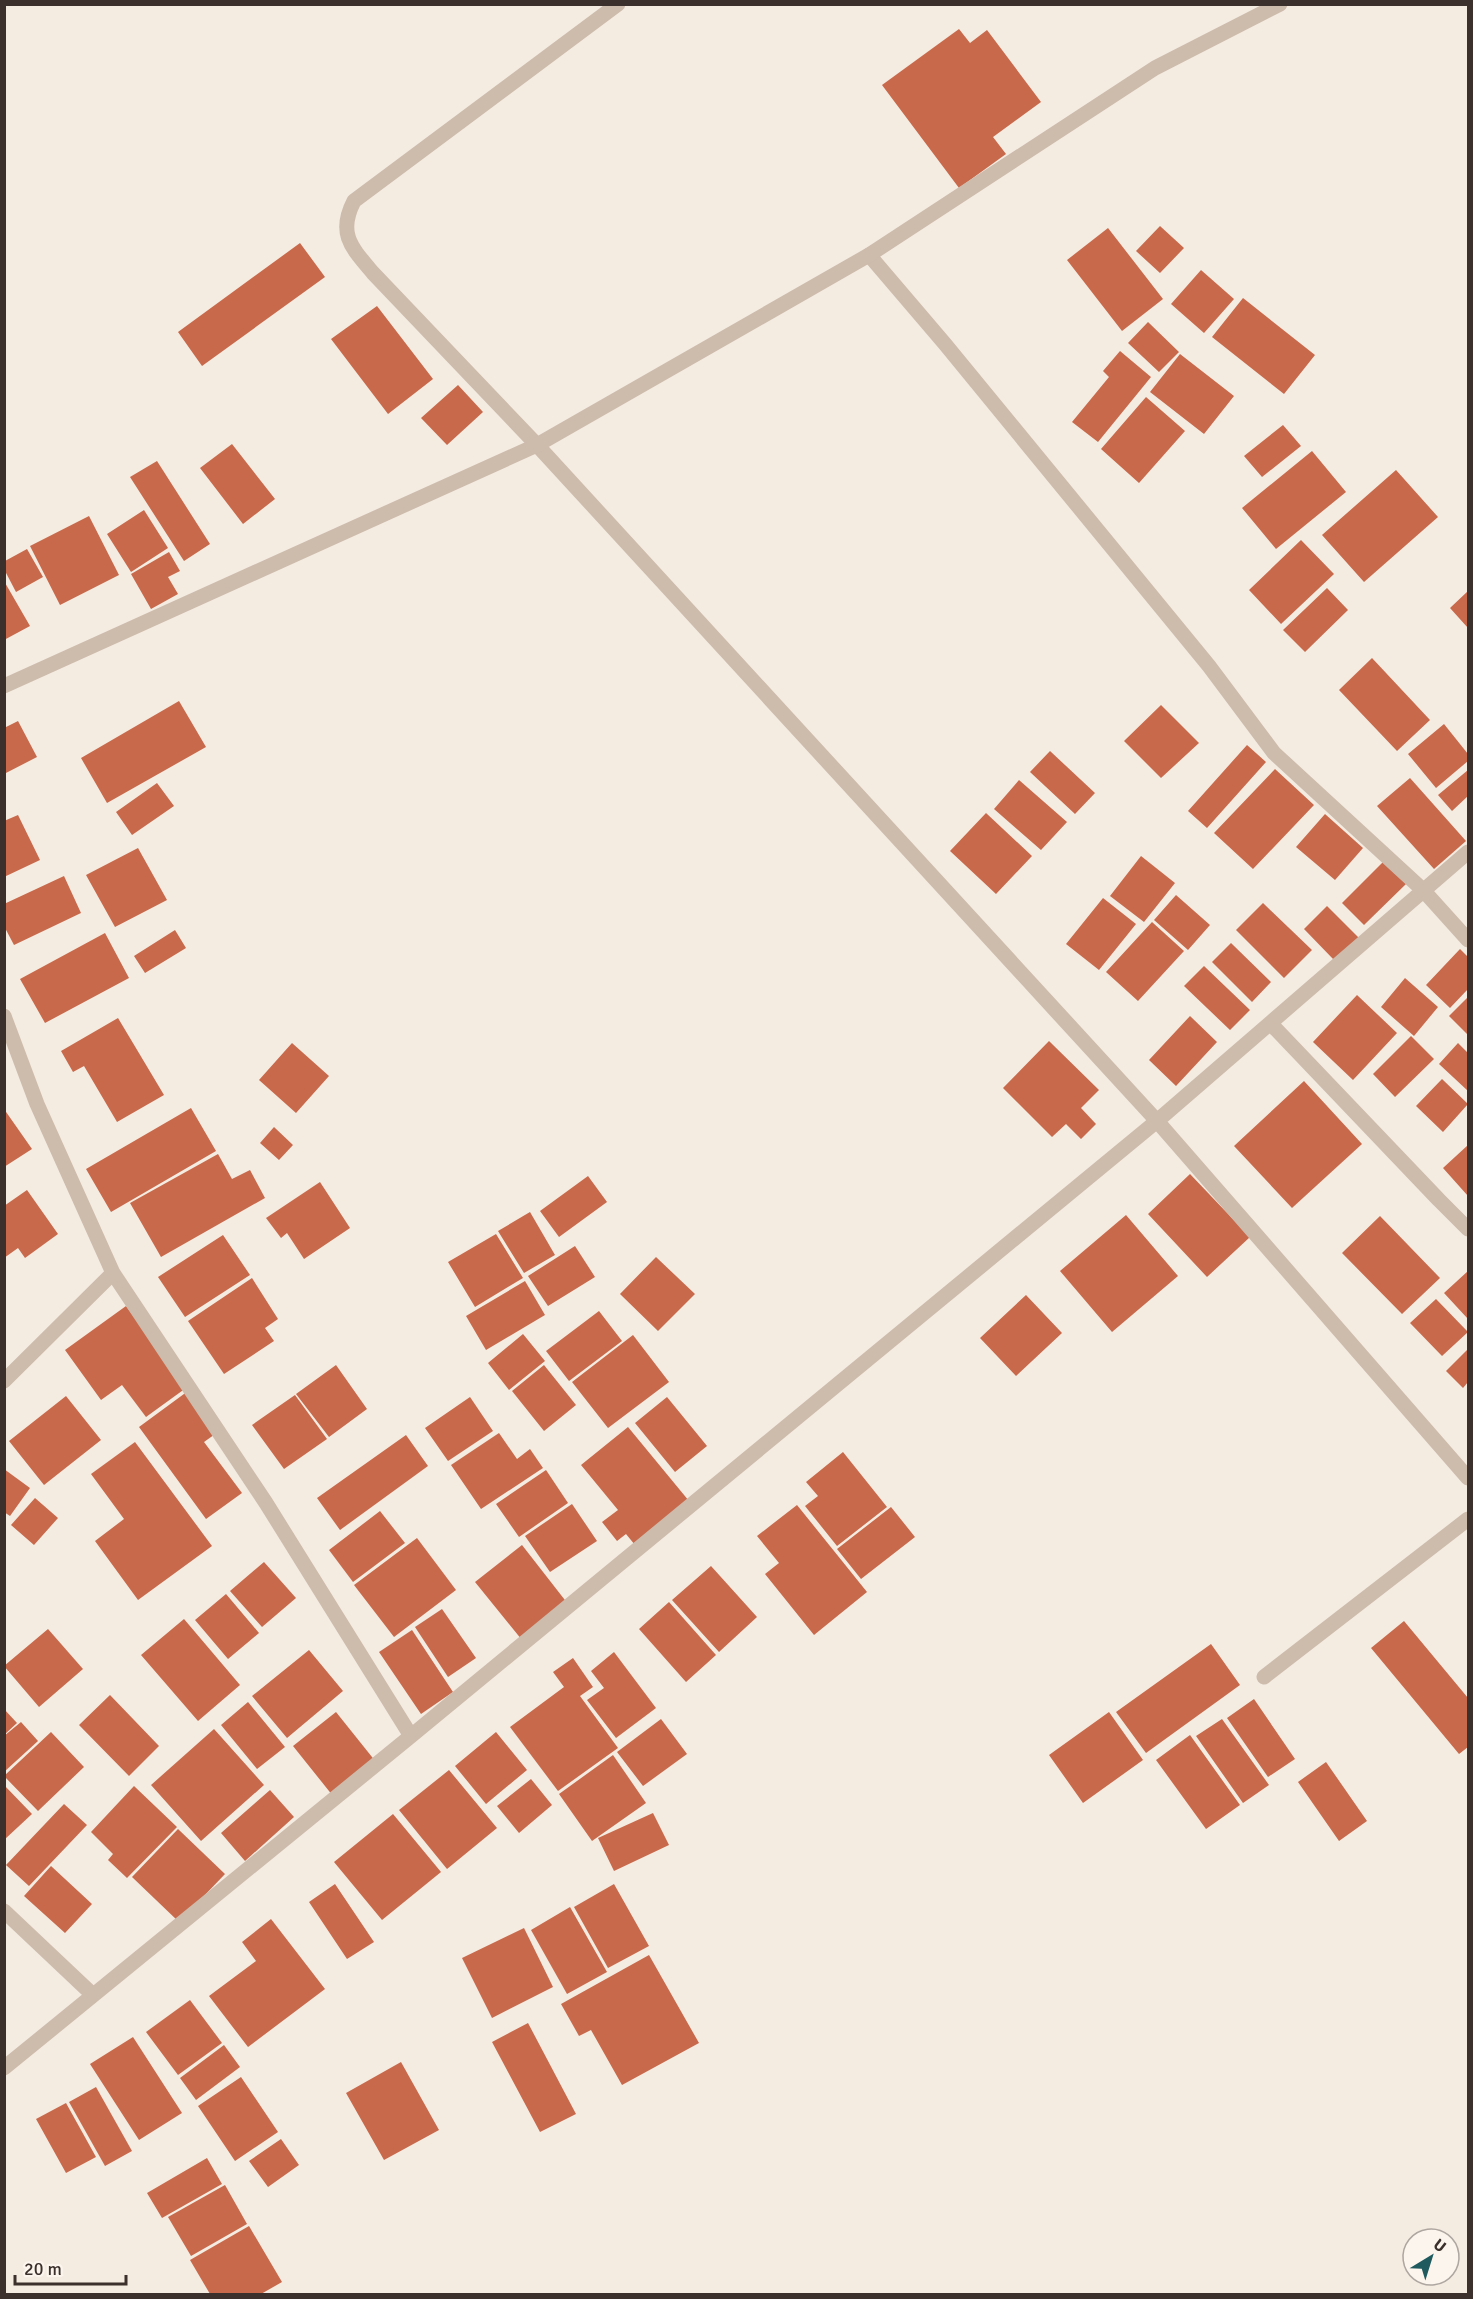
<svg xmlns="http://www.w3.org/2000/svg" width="1473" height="2299" font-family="Signika,sans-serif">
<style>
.building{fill:#c8694b}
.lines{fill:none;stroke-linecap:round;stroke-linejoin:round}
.minor{stroke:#cdbbac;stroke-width:15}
.tertiary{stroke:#cdbbac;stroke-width:15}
</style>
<rect width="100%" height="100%" fill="#f4ebe1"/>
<path class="building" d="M959,29l11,14 17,-13 54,72 -48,35 13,17 -47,34 -77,-103z
M1160,226l24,22 -24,25 -24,-22z
M1108,228l55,71 -41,32 -55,-71z
M300,243l25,34 -123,89 -24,-34z
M1201,270l33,29 -30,34 -33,-29z
M1243,298l72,57 -31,39 -72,-57z
M377,306l56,73 -45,35 -57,-75z
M1148,322l31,30 -20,20 -31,-29z
M1120,351l31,26 -53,65 -26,-20 37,-45 -6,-6z
M1180,354l54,42 -30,38 -54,-42z
M458,385l25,27 -36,33 -26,-27z
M1146,397l39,34 -46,52 -38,-34z
M1283,425l18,21 -39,31 -18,-21z
M232,444l43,55 -32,25 -43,-56z
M1312,451l34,41 -70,57 -34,-41z
M157,461l53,83 -26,17 -54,-84z
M1396,470l42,47 -74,65 -42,-47z
M144,510l24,38 -37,24 -24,-38z
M89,516l30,59 -59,30 -30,-59z
M1301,540l33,34 -53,50 -32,-34z
M27,549l16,28 -27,15 -11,-21v-10z
M169,552l11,19 -12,6 10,17 -27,15 -20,-35z
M4,581l26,45 -26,14z
M1327,588l21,22 -43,42 -22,-22z
M1468,591v37l-18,-20z
M1372,658l58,62 -33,31 -58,-61z
M179,701l27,46 -99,56 -26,-45z
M1161,705l38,38 -38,35 -37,-37z
M18,721l19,36 -33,17v-46z
M1444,724l24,30v7l-32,27 -28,-34z
M1247,745l19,17 -59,66 -19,-17z
M1050,751l45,42 -20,21 -45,-42z
M1275,769l39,36 -61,64 -39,-36z
M1468,770v26l-16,15 -14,-16z
M1410,778l56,63 -32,28 -57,-63z
M1019,780l48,42 -26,28 -47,-41z
M157,783l17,23 -42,29 -16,-23z
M986,813l46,43 -36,38 -46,-43z
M1325,814l38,34 -28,32 -39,-33z
M18,815l22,45 -36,17v-56z
M138,848l29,52 -52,27 -29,-52z
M1141,856l34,27 -31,39 -34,-26z
M1383,862l23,22 -42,41 -22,-22z
M64,876l17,37 -67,32 -10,-19v-22z
M1176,895l34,30 -22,25 -34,-30z
M1103,898l33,26 -37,46 -33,-26z
M1263,903l49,47 -28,28 -48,-48z
M1327,906l32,32 -24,23 -31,-32z
M1152,922l32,29 -46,50 -32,-29z
M175,930l11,18 -41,25 -11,-17z
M105,933l24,45 -84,45 -25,-44z
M1231,943l40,39 -19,20 -40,-40z
M1460,949l8,8v32l-18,19 -24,-23z
M1204,966l46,44 -20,20 -46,-44z
M1405,978l33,29 -24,29 -33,-29z
M1357,995l40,38 -44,47 -40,-38z
M1468,997v38l-19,-19z
M1190,1016l27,26 -41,44 -27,-26z
M118,1018l46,77 -47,27 -33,-56 -11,6 -12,-21z
M1411,1036l23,23 -39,38 -22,-23z
M1049,1041l50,49 -18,18 15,16 -15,15 -15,-15 -14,13 -49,-49z
M292,1043l37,33 -33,37 -37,-33z
M1458,1043l10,10v38l-29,-27z
M1442,1079l26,25 -25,28 -27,-26z
M1304,1081l58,63 -70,64 -58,-62z
M191,1108l25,43 -105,61 -25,-43z
M4,1109l28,40 -28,18z
M274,1127l19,18 -14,15 -19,-17z
M1468,1145v51l-25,-28z
M218,1154l14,25 18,-9 15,28 -104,59 -31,-54z
M1190,1174l60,63 -43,40 -59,-63z
M588,1176l19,26 -48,35 -19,-26z
M320,1182l30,46 -46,31 -17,-26 -6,5 -15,-20z
M27,1190l31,44 -33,24 -7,-10 -14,10v-52z
M530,1212l25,43 -31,18 -26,-42z
M1126,1215l52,61 -66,56 -52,-61z
M1380,1216l60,62 -38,36 -60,-61z
M496,1234l27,44 -48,29 -27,-45z
M223,1235l27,40 -65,42 -27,-40z
M575,1246l20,31 -47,29 -20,-30z
M656,1257l39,37 -37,37 -38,-37z
M1468,1271v48l-24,-26z
M252,1278l26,41 -13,9 9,13 -50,33 -36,-53z
M525,1281l20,34 -59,35 -20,-34z
M1026,1295l36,38 -46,43 -36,-38z
M1436,1299l32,33 -26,24 -32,-33z
M126,1306l60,82 -40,29 -24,-32 -21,15 -36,-50z
M599,1311l23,30 -53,40 -23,-30z
M523,1334l22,27 -36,29 -21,-27z
M633,1335l36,47 -61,46 -36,-46z
M1468,1349v33l-5,6 -17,-17z
M336,1365l31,44 -38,28 -33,-43z
M544,1365l32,40 -32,26 -32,-40z
M188,1391l30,41 -14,10 38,51 -36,26 -67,-92z
M295,1395l32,44 -43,30 -32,-44z
M66,1396l35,44 -57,45 -35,-44z
M470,1397l23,34 -45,30 -23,-33z
M667,1397l40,49 -32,26 -40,-49z
M628,1427l61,74 -54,44 -9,-11 -9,7 -15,-19 16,-12 -37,-45z
M499,1433l18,26 13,-10 13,19 -62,41 -30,-44z
M406,1435l22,31 -88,64 -23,-32z
M135,1442l77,104 -74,54 -43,-59 29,-22 -33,-45z
M843,1452l44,55 -50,39 -32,-40 13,-10 -12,-14z
M4,1469l26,19 -20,28 -6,-4z
M546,1470l22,33 -49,34 -23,-33z
M35,1498l23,20 -24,27 -23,-20z
M572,1504l25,37 -47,31 -25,-36z
M797,1505l70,87 -53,43 -49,-61 14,-11 -22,-27z
M891,1507l24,30 -54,42 -24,-30z
M380,1511l25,32 -52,39 -24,-32z
M417,1538l39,52 -62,47 -40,-52z
M522,1545l46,59 -46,36 -47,-58z
M264,1562l32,36 -34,29 -32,-36z
M711,1566l46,51 -38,35 -47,-52z
M226,1594l33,39 -31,26 -33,-39z
M669,1602l47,53 -30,27 -47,-53z
M442,1609l34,49 -28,19 -33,-50z
M184,1619l56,66 -42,36 -57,-66z
M1404,1621l64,77v49l-9,7 -88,-106z
M48,1629l35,40 -44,38 -35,-41z
M412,1630l41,62 -32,22 -42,-62z
M1211,1644l29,41 -94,68 -30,-41z
M309,1650l34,41 -56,47 -35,-42z
M614,1652l42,56 -40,30 -29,-38 17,-12 -13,-17z
M573,1658l20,29 -13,9 38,52 -60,43 -48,-64 54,-40 -11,-15z
M110,1695l49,51 -30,30 -50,-51z
M1254,1699l41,60 -27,18 -41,-59z
M248,1702l37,45 -28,22 -36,-44z
M4,1709l13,14 -13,12z
M336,1712l40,50 -43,34 -40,-50z
M1109,1712l34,48 -60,43 -34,-48z
M661,1719l26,35 -44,32 -26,-34z
M1222,1719l47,66 -26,18 -47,-67z
M21,1722l17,19 -34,31v-36z
M214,1729l50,56 -63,56 -50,-56z
M51,1732l33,35 -46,44 -34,-35z
M496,1732l31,38 -41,34 -31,-38z
M1190,1735l50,70 -34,24 -50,-69z
M613,1755l33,48 -54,38 -33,-47z
M1326,1762l41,59 -28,20 -41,-59z
M449,1770l48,58 -50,41 -48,-59z
M531,1779l21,26 -33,28 -22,-27z
M4,1785l28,29 -28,26z
M134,1786l43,41 -50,51 -19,-18 5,-6 -22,-22z
M270,1790l24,27 -49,44 -24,-28z
M64,1804l23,21 -58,61 -23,-21z
M653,1813l16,32 -55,26 -16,-33z
M393,1814l48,58 -59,48 -48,-58z
M178,1829l47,45 -46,48 -47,-45z
M51,1866l41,38 -27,29 -41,-37z
M335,1884l39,58 -27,17 -38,-57z
M614,1884l35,62 -41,22 -34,-61z
M570,1907l37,65 -40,22 -36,-64z
M271,1919l54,70 -77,58 -39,-51 47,-35 -14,-19z
M524,1928l29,59 -61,31 -30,-60z
M649,1955l50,88 -77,42 -31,-55 -12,6 -18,-32z
M190,2000l32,43 -44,32 -32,-43z
M528,2023l48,91 -36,18 -48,-90z
M133,2037l49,76 -43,27 -49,-76z
M224,2045l16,22 -44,33 -16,-22z
M401,2062l38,68 -55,30 -38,-67z
M241,2077l37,55 -43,29 -37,-55z
M96,2087l36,64 -27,15 -36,-64z
M66,2103l30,54 -30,16 -30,-54z
M281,2139l18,26 -31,22 -19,-26z
M207,2158l15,26 -60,34 -15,-25z
M225,2185l22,39 -56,32 -23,-39z
M249,2226l33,56 -21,12h-51l-20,-34z"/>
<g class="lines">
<path class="minor" d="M618,4l-264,197c-17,33 -2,47 19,72l164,172 620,676 311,357
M869,255l76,89 264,322 65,87 149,137 45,50
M4,1016l33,88 76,169 153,230 145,233
M1271,1024l168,176 29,29
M4,1381l109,-108
M1264,1677l204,-158
M4,1911l89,84
M4,2068l407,-332 746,-615 311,-269"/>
<path class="tertiary" d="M4,686l533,-241 332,-190 286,-187 125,-64"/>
</g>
<rect width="1473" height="2299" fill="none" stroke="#3b302b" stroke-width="12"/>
<g transform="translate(1431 2257) rotate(38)"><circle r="28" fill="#fbf5ee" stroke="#aea6a0" stroke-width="1.5"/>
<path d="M0-4.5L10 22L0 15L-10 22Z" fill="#1f5a5e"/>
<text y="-9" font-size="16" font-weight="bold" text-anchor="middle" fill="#3b302b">U</text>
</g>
<path d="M15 2275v9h111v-9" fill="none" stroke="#3b302b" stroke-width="3"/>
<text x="24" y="2275" font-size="18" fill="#3b302b" stroke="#fbf5ee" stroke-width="4.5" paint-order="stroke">20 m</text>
</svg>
